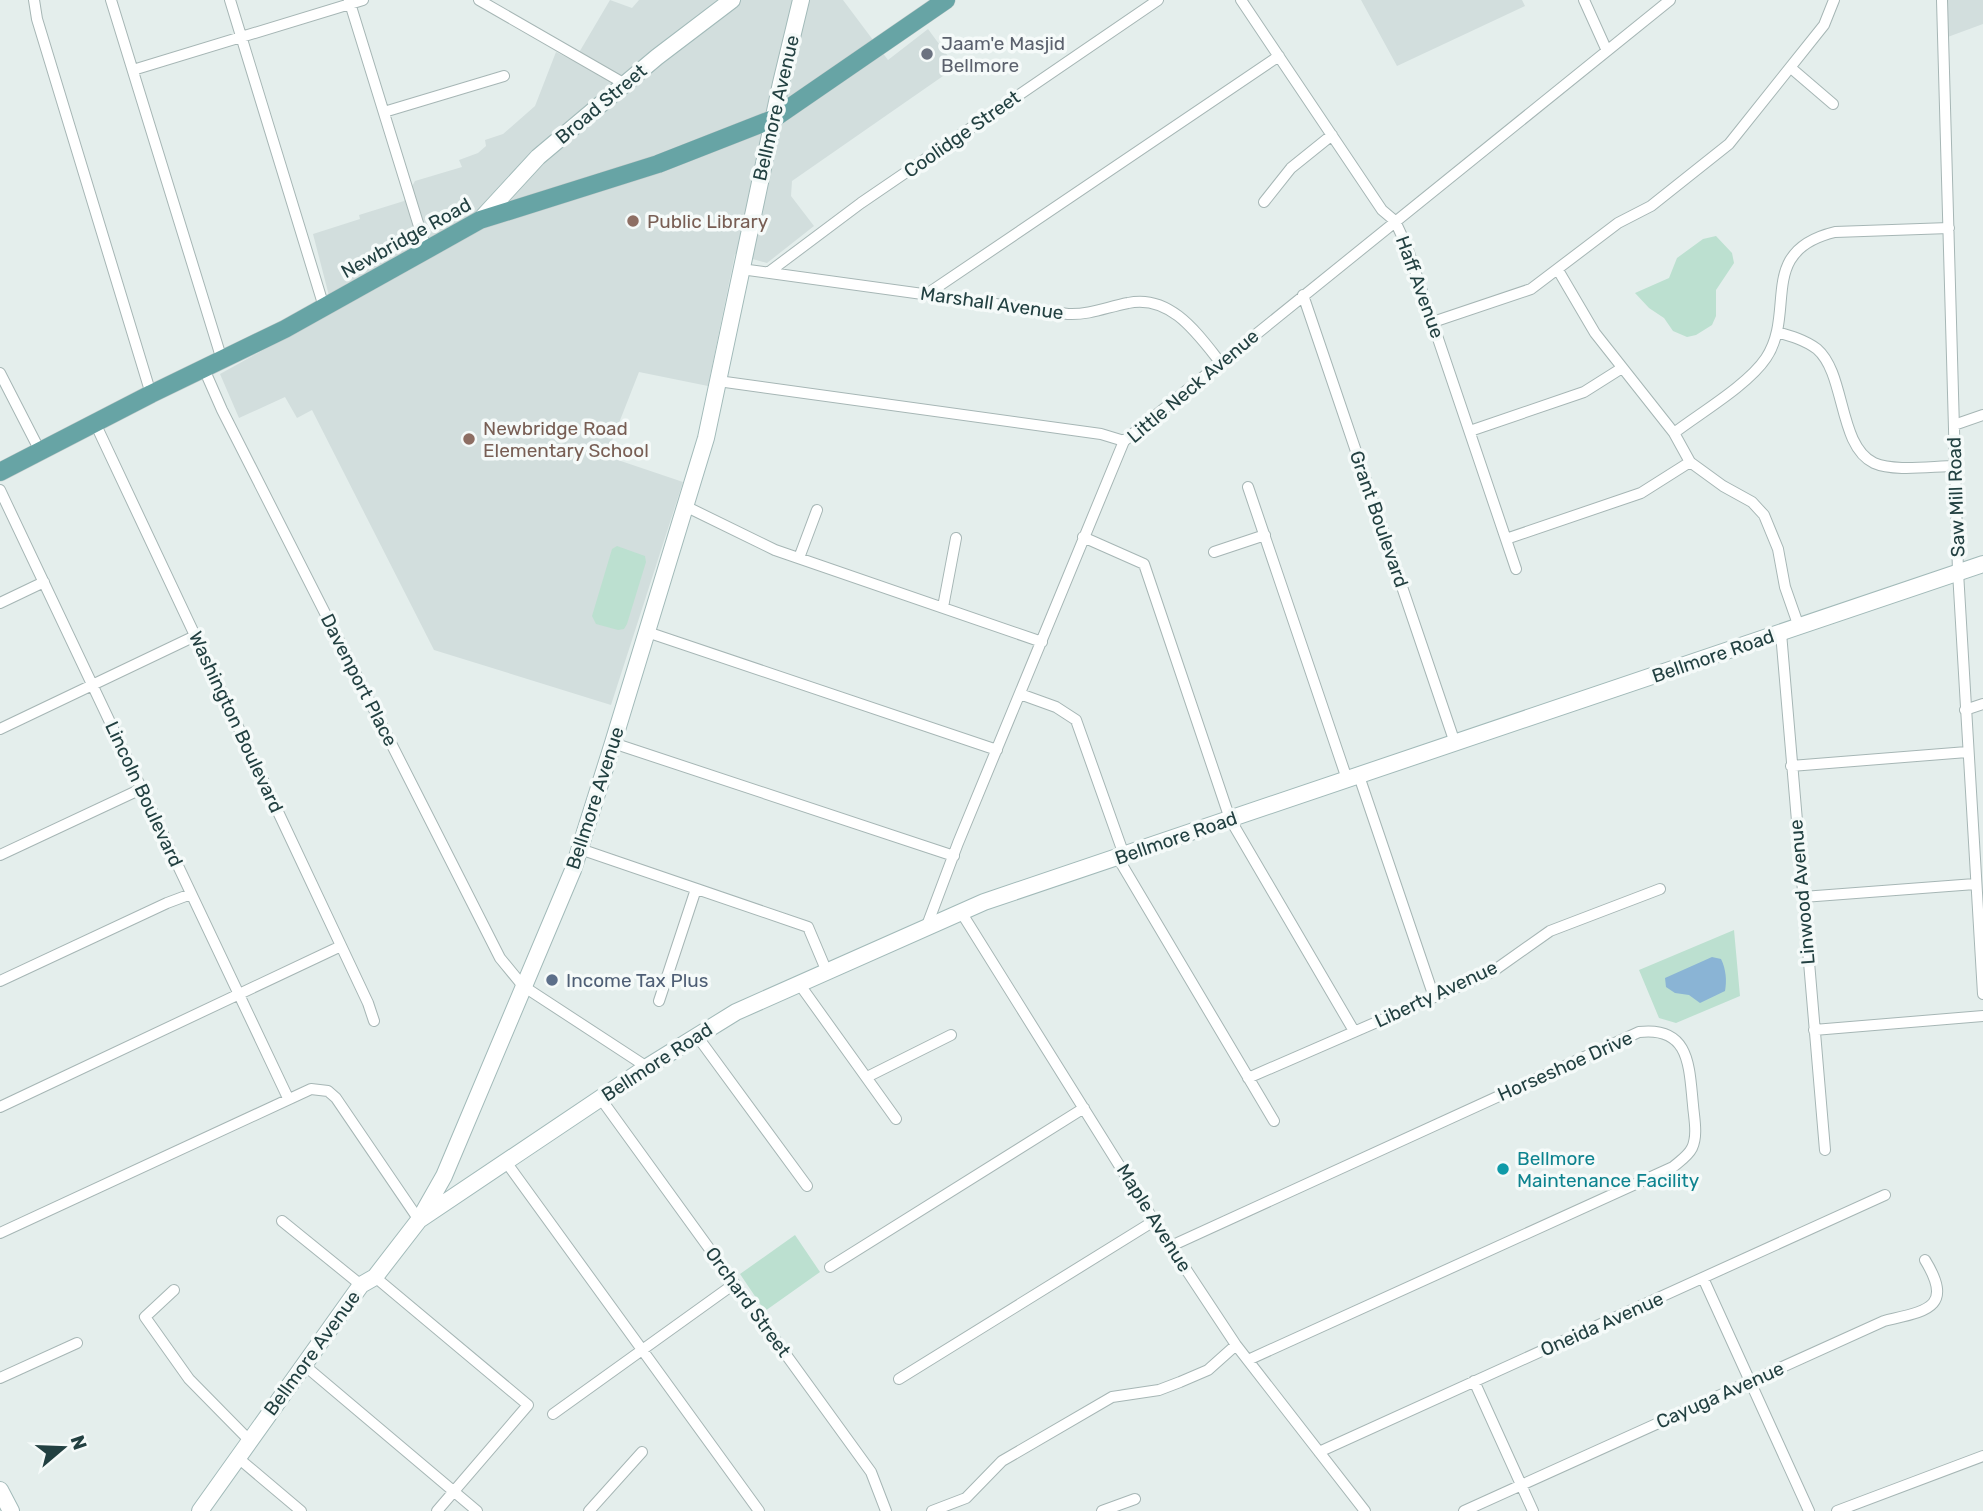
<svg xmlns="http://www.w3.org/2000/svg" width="1983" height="1511" font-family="Rubik,sans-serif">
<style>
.built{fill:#d2dedd}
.green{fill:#bce0d0}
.water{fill:#8ab4d5}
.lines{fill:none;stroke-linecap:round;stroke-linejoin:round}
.street-casing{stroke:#a6b6b5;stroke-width:12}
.secondary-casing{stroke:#a2bab9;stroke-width:18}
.primary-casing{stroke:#c1caca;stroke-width:19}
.street{stroke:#fff;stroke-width:10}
.secondary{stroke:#fff;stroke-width:16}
.primary{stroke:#67a4a5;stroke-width:18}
.worship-dot{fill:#6b7280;stroke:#f5faf9;stroke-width:2.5}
.education-dot{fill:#8d6e63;stroke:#f5faf9;stroke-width:2.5}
.service-dot{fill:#5c6f8a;stroke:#f5faf9;stroke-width:2.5}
.culture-dot{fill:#0f9aa8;stroke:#f5faf9;stroke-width:2.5}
.labels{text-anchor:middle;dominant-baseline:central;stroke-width:7;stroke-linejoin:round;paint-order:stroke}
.worship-label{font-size:19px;fill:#5b616d;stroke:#f5faf9;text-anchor:start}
.street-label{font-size:19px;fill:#224041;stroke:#f5faf9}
.education-label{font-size:19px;fill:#785e54;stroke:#f5faf9;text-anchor:start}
.service-label{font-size:19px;fill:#4e5e75;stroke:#f5faf9;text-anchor:start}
.culture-label{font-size:19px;fill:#0d838f;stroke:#f5faf9;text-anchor:start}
</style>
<rect width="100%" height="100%" fill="#e4eeec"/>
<path class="built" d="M610,0l22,8 7,-8h204l45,60 40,-31 28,38 -164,114 -1,15 23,30 -47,37 -32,-9 -27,132 -69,-14 -33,84 77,26 -72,223 -177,-55 -122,-240 -15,8 -12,-21 -46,21 -19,-44 113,-63 -20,-77 47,-15 -1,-4 45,-14 11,-20 47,-14 -3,-7 19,-7 8,-7 -1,-6 18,-6 32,-28 21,-54 18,9z
M1361,0h161l3,6 -128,60z
M1944,0h39v24l-38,14z"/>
<path class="green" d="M1716,236l16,17 2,10 -18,27v26l-4,9 -16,10 -9,2 -14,-6 -9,-13 -15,-10 -14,-15 34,-15 8,-20 26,-19z
M617,546l28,10 1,6 -19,62 -3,5 -6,1 -22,-6 -4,-8 20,-67z
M1734,930l6,66 -64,27 -17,-5 -20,-48z
M795,1235l25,37 -55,39 -25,-37z"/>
<path class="water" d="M1712,957l9,2c5,10 6,22 4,32l-25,12 -11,-8 -14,-2 -9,-6 -1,-9z"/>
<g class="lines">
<g class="street-casing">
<path id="street" d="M34,0l3,19 114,375
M111,0l111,360
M230,0l94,307
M349,0l77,249
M479,0l146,84
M1241,0l141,210 13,11 12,26 109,322
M1584,0l23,51
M1942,0l16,572 25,422
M1791,68l42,36
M133,70l230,-70
M384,112l120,-36
M1264,202l27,-34 41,-33
M741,269l327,45c22,1 39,-7 60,-11 42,-9 69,30 92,59
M1558,270l37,63 79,100 16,29 33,24 29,16 12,13 14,34 7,38 14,40
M769,272l92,-69 297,-203
M927,294l352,-238
M1303,295l152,448
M1433,322l98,-33 87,-66 33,-17 78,-62 95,-119 10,-25
M1777,332c14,4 28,8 40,17 29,25 21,97 57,114 20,9 59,3 81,3
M204,369l18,41 278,548 23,28 124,81
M0,373l40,78
M718,381l383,53 23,7
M95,423l273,580 6,18
M1954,425l29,-10
M1470,431l114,-39 38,-24
M1674,433c26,-20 74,-48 92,-75 31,-47 -10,-107 69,-126l114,-4
M1248,487l99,292
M0,490l288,608
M685,506l90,44 267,92
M1083,537l61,27 86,255 124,212
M1506,539l135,-46 49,-31
M1214,552l51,-17
M799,558l18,-48
M0,603l44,-21
M943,607l13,-69
M647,632l350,118
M1781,633l44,517
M1020,694l36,13 20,13 48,135
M1965,710l18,-6
M0,729l195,-93
M613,743l341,113
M1791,766l176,-14
M1359,776l75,221
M580,849l228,78 19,45
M0,855l141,-66
M1118,858l156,263
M1803,897l172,-13
M961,912l193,309 82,124 129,166
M926,928l32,-85 166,-402 546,-441
M0,981l167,-78 24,-9
M800,985l96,134
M659,1001l37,-112
M1814,1030l169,-14
M697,1036l110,150
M867,1077l84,-42
M1248,1078l244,-106 58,-41 110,-42
M601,1099l270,373 15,39
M0,1107l341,-161
M506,1162l253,349
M282,1221l79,64
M0,1233l311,-144 17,2 8,7 83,122
M1171,1246l468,-214c51,-6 50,34 54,73 1,13 5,30 -1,43 -4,8 -12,13 -19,19l-425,193
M830,1267l254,-159
M375,1277l153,128 -91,106
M1703,1278l106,233
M174,1290l-29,27 44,62 60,61
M304,1365l173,146
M0,1378l77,-35
M899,1379l255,-158
M1474,1381l59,130
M553,1414l181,-130
M1319,1452l566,-257
M237,1457l64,54
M589,1511l53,-59
M932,1511l34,-13 36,-37 110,-64 47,-7 21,-8 28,-12 28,-25
M1102,1511l33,-12
M1464,1511l420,-190c41,-10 71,-12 41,-61
M1837,1511l146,-55"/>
</g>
<g class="secondary-casing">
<path id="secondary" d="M480,220l58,-63 119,-100 75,-57
M419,1220l228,-153 89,-55 248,-110 999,-338
M0,1490l11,21
M200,1511l161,-226 14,-8 44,-57 25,-44 129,-306 40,-127 93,-305 75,-355 20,-83"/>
</g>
<g class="primary-casing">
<path id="primary" d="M0,472l151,-78 134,-65 195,-109 178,-56 115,-45 173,-119"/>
</g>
<use href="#street" class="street"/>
<use href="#secondary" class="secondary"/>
<use href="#primary" class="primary"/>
</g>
<circle class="worship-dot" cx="927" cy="54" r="7"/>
<g class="education-dot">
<circle cx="633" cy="221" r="7"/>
<circle cx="469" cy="439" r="7"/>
</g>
<circle class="service-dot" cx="552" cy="980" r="7"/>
<circle class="culture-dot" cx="1503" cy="1169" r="7"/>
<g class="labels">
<g class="worship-label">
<text x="941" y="43">Jaam'e Masjid<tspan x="941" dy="22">Bellmore</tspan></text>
</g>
<g class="street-label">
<text transform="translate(601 104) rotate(-40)">Broad Street</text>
<text transform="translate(776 108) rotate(-77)">Bellmore Avenue</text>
<text transform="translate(962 134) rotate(-35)">Coolidge Street</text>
<text transform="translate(406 238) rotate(-29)">Newbridge Road</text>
<text transform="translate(1420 287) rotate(70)">Haff Avenue</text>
<text transform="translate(992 303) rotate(8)">Marshall Avenue</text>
<text transform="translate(1193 386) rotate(-40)">Little Neck Avenue</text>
<text transform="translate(1956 497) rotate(-92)">Saw Mill Road</text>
<text transform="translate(1379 519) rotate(71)">Grant Boulevard</text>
<text transform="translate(1713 656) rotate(-19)">Bellmore Road</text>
<text transform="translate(359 680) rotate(63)">Davenport Place</text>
<text transform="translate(236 722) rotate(65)">Washington Boulevard</text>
<text transform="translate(144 794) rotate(65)">Lincoln Boulevard</text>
<text transform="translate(595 798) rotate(-72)">Bellmore Avenue</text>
<text transform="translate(1176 838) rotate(-19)">Bellmore Road</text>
<text transform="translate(1802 892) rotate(-95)">Linwood Avenue</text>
<text transform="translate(1436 994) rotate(-25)">Liberty Avenue</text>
<text transform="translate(657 1062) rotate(-33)">Bellmore Road</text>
<text transform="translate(1565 1066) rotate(-24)">Horseshoe Drive</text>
<text transform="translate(1154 1218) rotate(58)">Maple Avenue</text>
<text transform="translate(748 1302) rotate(54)">Orchard Street</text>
<text transform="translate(1602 1324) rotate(-24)">Oneida Avenue</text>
<text transform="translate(312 1353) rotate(-54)">Bellmore Avenue</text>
<text transform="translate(1720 1395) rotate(-24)">Cayuga Avenue</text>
</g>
<g class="education-label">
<text x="647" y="221">Public Library</text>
<text x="483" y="428">Newbridge Road<tspan x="483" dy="22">Elementary School</tspan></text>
</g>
<g class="service-label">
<text x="566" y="980">Income Tax Plus</text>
</g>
<g class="culture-label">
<text x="1517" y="1158">Bellmore<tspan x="1517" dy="22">Maintenance Facility</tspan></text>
</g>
</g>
<g transform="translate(63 1448) rotate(71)" stroke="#f5faf9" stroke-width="5" paint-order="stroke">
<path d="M0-5L12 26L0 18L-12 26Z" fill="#224041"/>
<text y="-10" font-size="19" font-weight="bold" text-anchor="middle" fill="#224041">N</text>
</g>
</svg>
